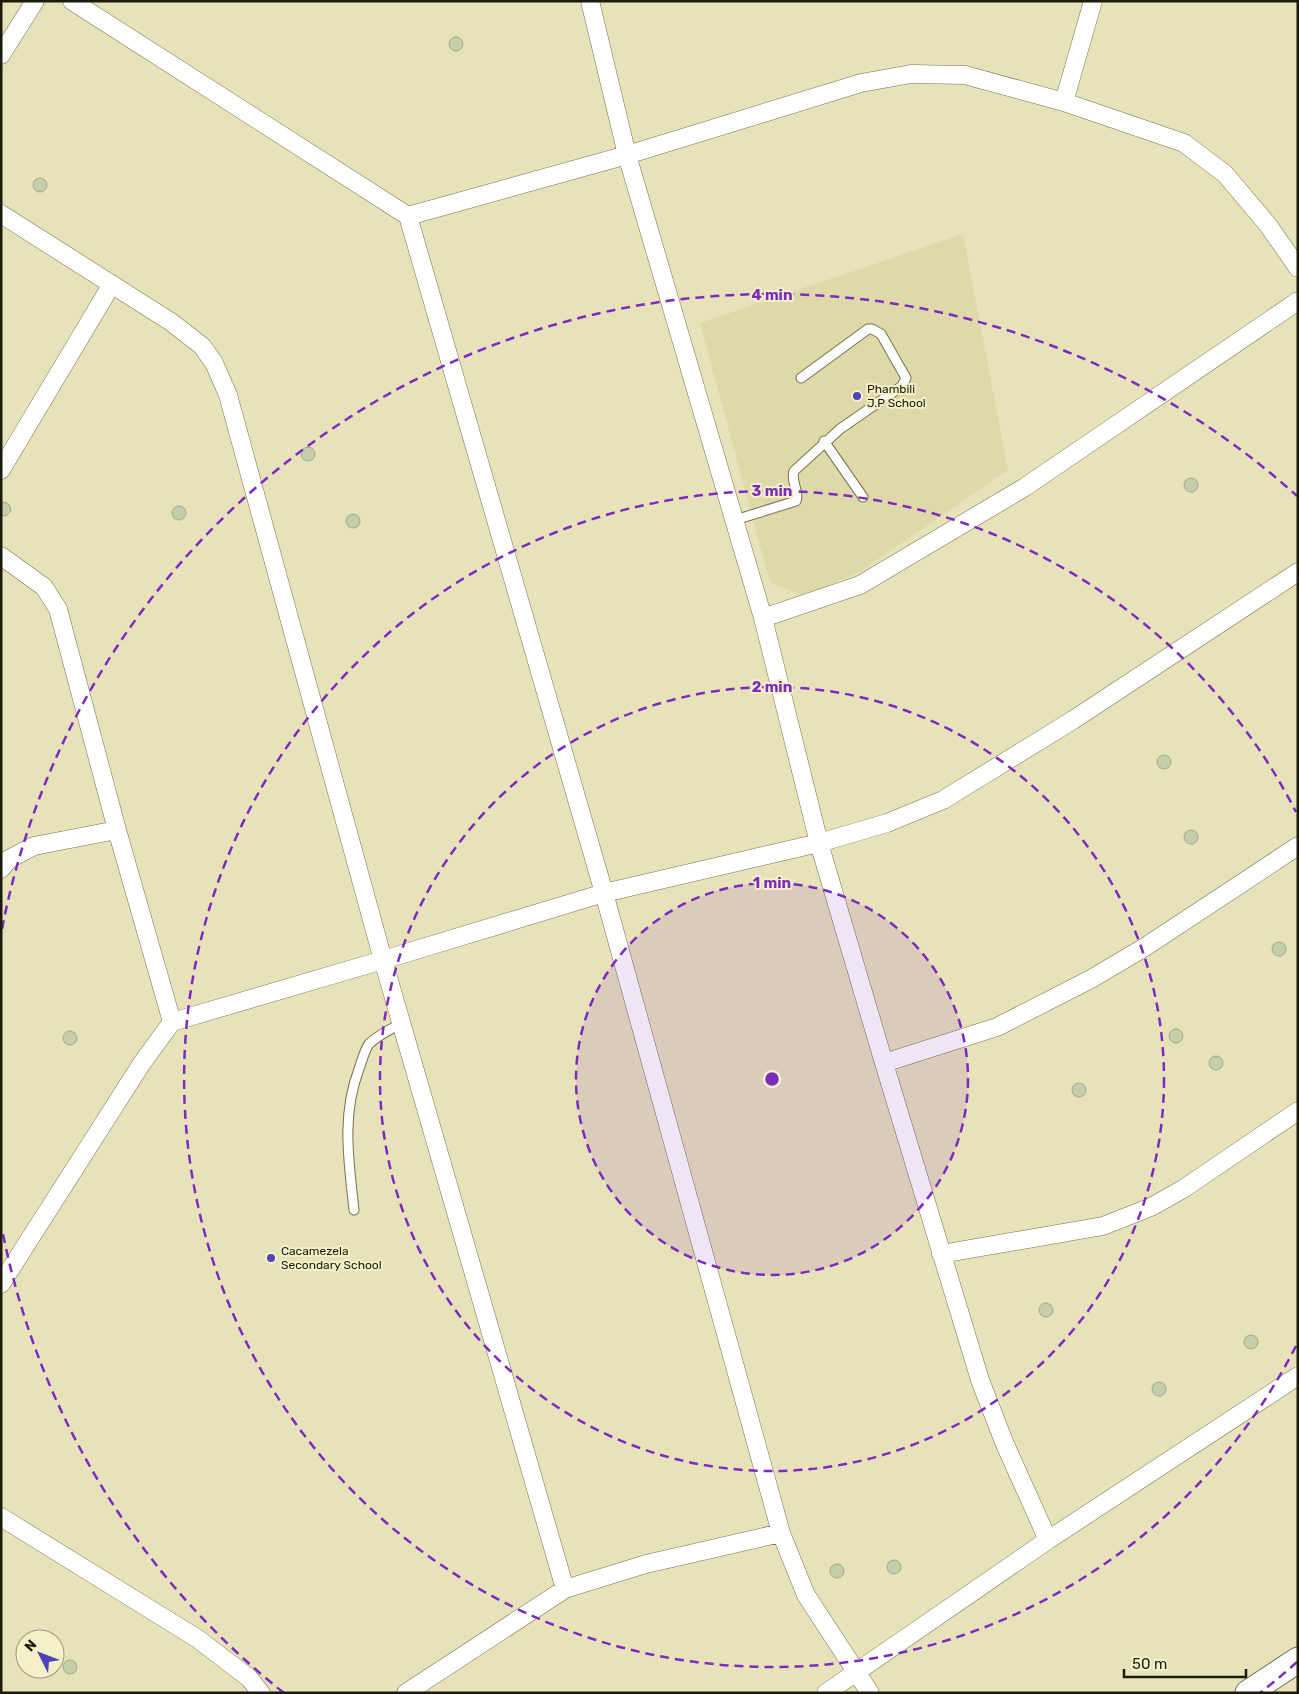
<svg xmlns="http://www.w3.org/2000/svg" width="1299" height="1694" font-family="Rubik,sans-serif">
<style>
.built{fill:#dfd9aa}
.building{fill:#c4cfaa;stroke:#a1ab87}
.lines{fill:none;stroke-linecap:round;stroke-linejoin:round}
.lane-casing{stroke:#77724e;stroke-width:11}
.street-casing{stroke:#77724e;stroke-width:19}
.secondary-casing{stroke:#77724e;stroke-width:27}
.lane{stroke:#fff;stroke-width:9}
.street{stroke:#fff;stroke-width:18}
.secondary{stroke:#fff;stroke-width:25}
.ring{fill:none;stroke:#7b2cbf;stroke-width:2.5;stroke-dasharray:9 6}
.poi-dot{fill:#4e43ba;stroke:#f5f0c8;stroke-width:2}
.labels{text-anchor:middle;dominant-baseline:central;stroke-width:4;stroke-linejoin:round;paint-order:stroke}
.poi-label{font-size:12px;fill:#1c1a0b;stroke:#f5f0c8;text-anchor:start}
.centre{fill:#7b2cbf;stroke:#f5f0c8;stroke-width:2.5}
.ring-label{font-size:15px;text-anchor:middle;font-weight:bold;fill:#7b2cbf;stroke:#f5f0c8;stroke-width:4;stroke-linejoin:round;paint-order:stroke}
</style>
<rect width="100%" height="100%" fill="#e8e2bb"/>
<path class="built" d="M963,234l45,236 -147,101 -56,25 -35,-13 -70,-260z"/>
<path class="building" d="M449 44a7 7 0 1 1 14 0a7 7 0 1 1-14 0Z
M33 185a7 7 0 1 1 14 0a7 7 0 1 1-14 0Z
M301 454a7 7 0 1 1 14 0a7 7 0 1 1-14 0Z
M1184 485a7 7 0 1 1 14 0a7 7 0 1 1-14 0Z
M1,502l6,1 3,3 1,5 -5,5 -5,-1z
M172 513a7 7 0 1 1 14 0a7 7 0 1 1-14 0Z
M346 521a7 7 0 1 1 14 0a7 7 0 1 1-14 0Z
M1157 762a7 7 0 1 1 14 0a7 7 0 1 1-14 0Z
M1184 837a7 7 0 1 1 14 0a7 7 0 1 1-14 0Z
M1272 949a7 7 0 1 1 14 0a7 7 0 1 1-14 0Z
M1169 1036a7 7 0 1 1 14 0a7 7 0 1 1-14 0Z
M63 1038a7 7 0 1 1 14 0a7 7 0 1 1-14 0Z
M1209 1063a7 7 0 1 1 14 0a7 7 0 1 1-14 0Z
M1072 1090a7 7 0 1 1 14 0a7 7 0 1 1-14 0Z
M1039 1310a7 7 0 1 1 14 0a7 7 0 1 1-14 0Z
M1244 1342a7 7 0 1 1 14 0a7 7 0 1 1-14 0Z
M1152 1389a7 7 0 1 1 14 0a7 7 0 1 1-14 0Z
M887 1567a7 7 0 1 1 14 0a7 7 0 1 1-14 0Z
M830 1571a7 7 0 1 1 14 0a7 7 0 1 1-14 0Z
M63 1667a7 7 0 1 1 14 0a7 7 0 1 1-14 0Z"/>
<g class="lines">
<g class="lane-casing">
<path id="lane" d="M824,441l39,56
M735,520l61,-19c4,-10 -6,-20 -2,-30l46,-42 62,-43 4,-8 -25,-44 -9,-5h-4l-67,49
M354,1210c-5,-48 -13,-94 5,-141 3,-8 5,-18 10,-25 9,-9 22,-15 33,-21"/>
</g>
<g class="street-casing">
<path id="street" d="M72,1l336,215 196,677 177,640 25,62 64,98
M590,1l37,154 136,463 56,225 65,220 96,317 24,62 44,98
M1,55l34,-54
M1064,102l29,-101
M1,214l170,108 31,24 12,17 14,32 155,565 182,629
M408,216l219,-61 234,-72 50,-9 54,1 99,27 120,41 41,31 43,51 30,43
M1,470l111,-186
M1,556l43,31 14,22 59,221 55,192
M763,618l97,-33 165,-98 273,-186
M1,869l8,-10 25,-13 83,-16
M884,1063l113,-36 94,-48 54,-32 153,-101
M941,1254l162,-28 48,-19 32,-18 115,-78
M1,1284l141,-221 30,-41 211,-62 221,-67 215,-50 68,-20 56,-23 130,-80 225,-148
M1,1517l197,122 51,39 12,15
M406,1693l159,-104 81,-25 135,-31
M826,1693l222,-153 250,-164"/>
</g>
<g class="secondary-casing">
<path id="secondary" d="M1248,1693l50,-33"/>
</g>
<use href="#lane" class="lane"/>
<use href="#street" class="street"/>
<use href="#secondary" class="secondary"/>
</g>
<circle cx="772" cy="1079" r="196" fill="#7b2cbf" fill-opacity=".12"/>
<g class="ring">
<circle cx="772" cy="1079" r="196"/>
<circle cx="772" cy="1079" r="392"/>
<path d="M1296 1346A588 588 0 1 1 1296 812"/>
<path d="M1297 1662A784 784 0 0 1 1260 1693M284 1693A784 784 0 0 1 2 1229M2 929A784 784 0 0 1 1297 496"/>
</g>
<g class="poi-dot">
<circle cx="857" cy="396" r="5"/>
<circle cx="271" cy="1258" r="5"/>
</g>
<g class="labels">
<g class="poi-label">
<text x="867" y="389">Phambili<tspan x="867" dy="14">J.P School</tspan></text>
<text x="281" y="1251">Cacamezela<tspan x="281" dy="14">Secondary School</tspan></text>
</g>
</g>
<circle cx="772" cy="1079" r="8" class="centre"/>
<g class="ring-label">
<text x="772" y="300">4 min</text>
<text x="772" y="496">3 min</text>
<text x="772" y="692">2 min</text>
<text x="772" y="888">1 min</text>
</g>
<rect width="1299" height="1694" fill="none" stroke="#1c1a0b" stroke-width="5"/>
<g transform="translate(40 1654) rotate(312)"><circle r="24" fill="#f5f0c8" stroke="#9e9a7c"/>
<path d="M0-4L9 19L0 12L-9 19Z" fill="#4e43ba"/>
<text y="-8" font-size="14" font-weight="bold" text-anchor="middle" fill="#1c1a0b">N</text>
</g>
<path d="M1124 1669v8h122v-8" fill="none" stroke="#1c1a0b" stroke-width="2.5"/>
<text x="1132" y="1669" font-size="15" fill="#1c1a0b" stroke="#f5f0c8" stroke-width="4" paint-order="stroke">50 m</text>
</svg>
